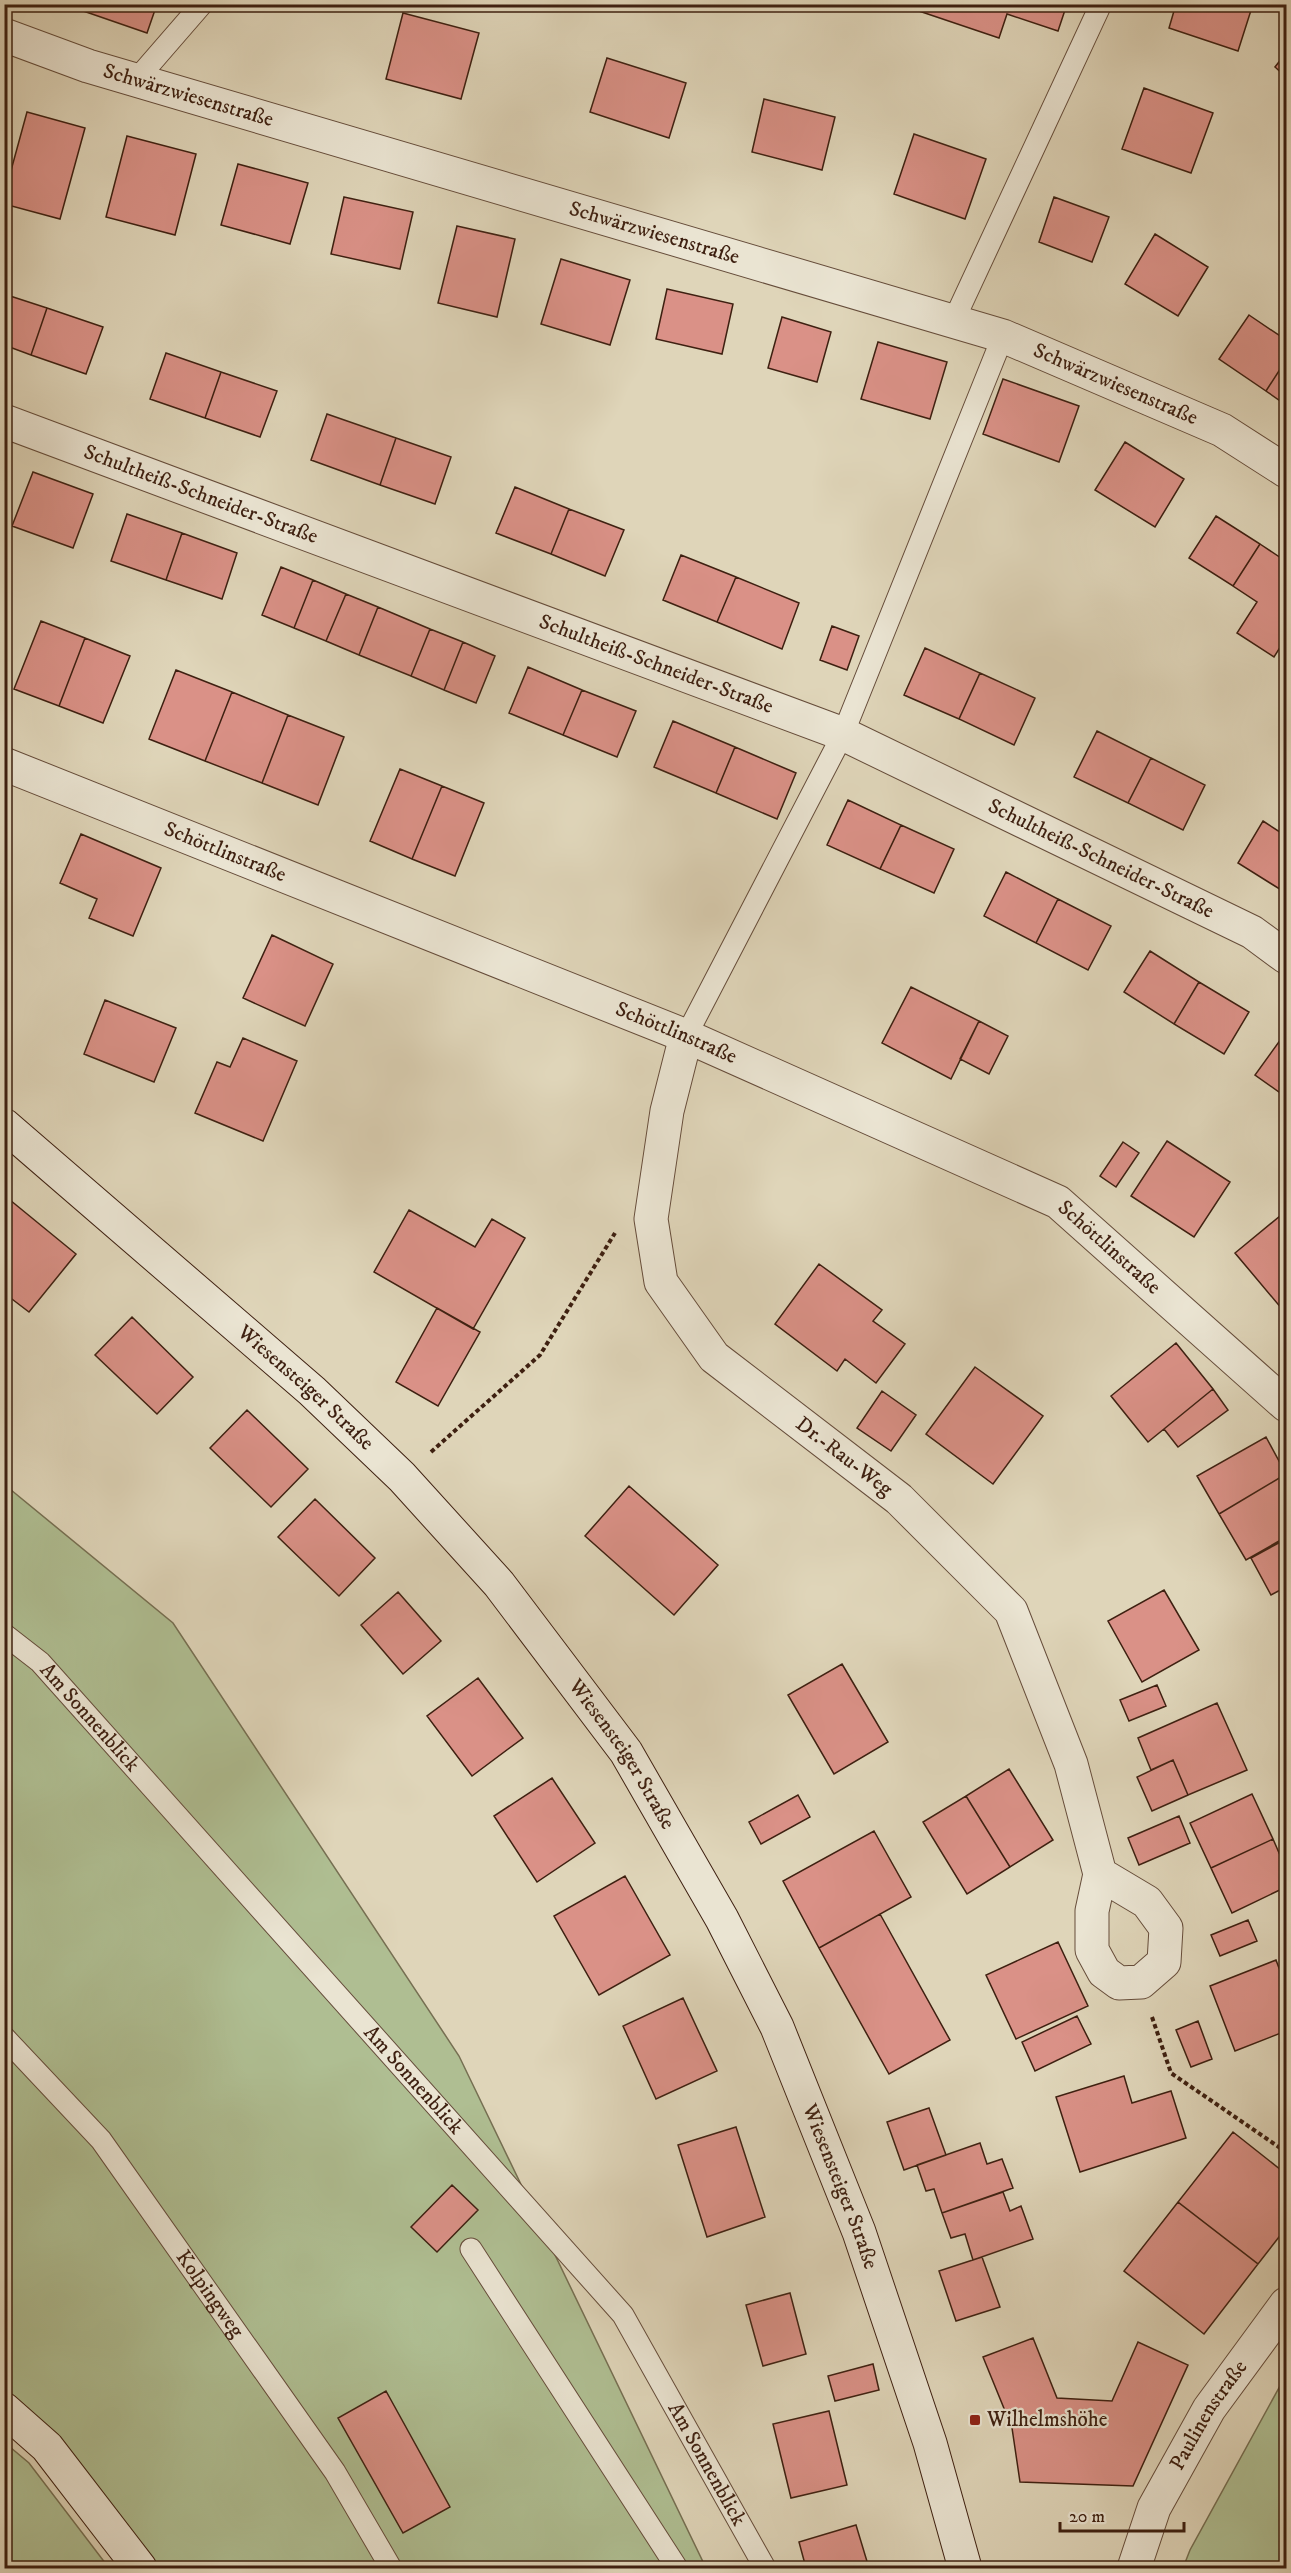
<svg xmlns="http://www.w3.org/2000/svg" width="1291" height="2573" font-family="'IM FELL DW Pica',serif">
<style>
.green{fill:#afbe92;stroke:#766f52;stroke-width:1.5}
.building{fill:#da9187;stroke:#3e2011;stroke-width:1.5}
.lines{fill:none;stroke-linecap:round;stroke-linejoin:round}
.lane-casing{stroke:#664d3b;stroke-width:23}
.street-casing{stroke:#664d3b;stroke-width:35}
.secondary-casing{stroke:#3e2011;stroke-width:35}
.path{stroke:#3e2011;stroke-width:4;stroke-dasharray:4.5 3;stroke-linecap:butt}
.lane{stroke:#eae4d2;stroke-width:21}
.street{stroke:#eae4d2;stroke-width:33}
.secondary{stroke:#eae4d2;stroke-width:33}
.poi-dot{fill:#8f2418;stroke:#eae4d2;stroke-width:2}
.labels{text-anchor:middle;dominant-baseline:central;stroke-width:4.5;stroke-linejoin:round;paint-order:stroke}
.street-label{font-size:21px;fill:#3e2011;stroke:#eae4d2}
.poi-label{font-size:21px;fill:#3e2011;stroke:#eae4d2;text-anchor:start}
</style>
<rect width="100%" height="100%" fill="#dfd5b9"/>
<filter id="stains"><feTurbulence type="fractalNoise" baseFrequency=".00333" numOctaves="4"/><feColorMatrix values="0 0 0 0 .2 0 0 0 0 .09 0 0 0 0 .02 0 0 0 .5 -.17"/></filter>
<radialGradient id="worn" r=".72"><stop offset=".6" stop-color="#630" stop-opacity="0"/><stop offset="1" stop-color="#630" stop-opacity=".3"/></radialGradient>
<path class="green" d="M5,1485l168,138 286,433 247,512h-565l-136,-161z
M1286,2375v193h-103l7,-18z
M4,2442l25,21 80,105h-104z"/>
<path class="building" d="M63,4h94l-10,29z
M908,4h159l-9,27 -51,-17 -8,24 -92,-31z
M1176,4h77l-15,47 -69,-23z
M403,13l76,20 -18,66 -75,-20z
M1286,53v24l-11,-10z
M607,58l79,25 -17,55 -79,-26z
M1144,88l69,25 -22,60 -69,-24z
M764,99l71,18 -13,53 -70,-18z
M27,112l58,16 -25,91 -56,-15v-8z
M914,134l72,25 -21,60 -71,-25z
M127,136l69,18 -21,81 -69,-18z
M238,164l70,19 -18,61 -69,-19z
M344,197l69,15 -13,57 -69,-15z
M1054,197l55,20 -17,45 -53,-20z
M457,226l58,13 -18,78 -59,-14z
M1155,234l53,33 -30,49 -53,-32z
M561,259l69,21 -20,65 -69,-21z
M667,289l66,15 -11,50 -66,-15z
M4,294l43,14 -16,47 -27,-10z
M47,308l56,19 -17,47 -55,-19z
M1249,315l37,25v20l-20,31 -47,-32z
M782,317l49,15 -14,50 -49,-14z
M878,342l69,20 -17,57 -69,-20z
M166,353l55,19 -16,46 -55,-19z
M1286,360v45l-20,-14z
M221,372l56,19 -17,46 -55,-19z
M1003,379l76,27 -20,56 -76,-28z
M327,414l69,24 -16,47 -69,-25z
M396,438l55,19 -16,47 -55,-19z
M1125,442l59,37 -29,48 -60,-37z
M33,472l60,22 -20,54 -61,-22z
M515,487l54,22 -18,45 -55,-21z
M569,509l55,21 -19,46 -54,-22z
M127,514l55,19 -16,47 -55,-19z
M1216,516l44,28 -27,42 -44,-28z
M182,533l55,20 -15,46 -56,-19z
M1260,544l24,16 2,-4v82l-12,19 -37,-24 20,-31 -24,-16z
M681,555l55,22 -19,45 -54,-22z
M281,567l32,13 -19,48 -32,-13z
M736,577l63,26 -17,46 -65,-27z
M313,580l33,14 -20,47 -32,-13z
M346,594l32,13 -19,48 -33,-14z
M378,607l52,22 -19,47 -52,-21z
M41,621l44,17 -26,68 -45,-17z
M832,626l27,10 -12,34 -27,-10z
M430,629l33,13 -19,48 -33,-14z
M85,638l45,18 -27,67 -44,-17z
M463,642l32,14 -19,47 -32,-13z
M925,648l55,25 -21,46 -55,-24z
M528,667l54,23 -19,45 -54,-22z
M176,670l56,22 -27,69 -56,-22z
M980,673l55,25 -21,47 -55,-26z
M582,690l54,21 -19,46 -54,-22z
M232,692l56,23 -26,68 -57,-22z
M288,715l56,22 -26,68 -56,-22z
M673,721l62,26 -19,46 -62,-26z
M1097,731l54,27 -23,45 -54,-26z
M735,747l61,26 -19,46 -61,-26z
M1151,758l54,27 -22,45 -55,-27z
M400,769l42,17 -30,73 -42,-18z
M442,786l42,17 -29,73 -43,-17z
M848,800l53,25 -21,44 -53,-24z
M1263,821l23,15v57l-48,-30z
M901,825l53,24 -20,44 -54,-24z
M81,834l80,34 -28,68 -44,-18 8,-19 -37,-16z
M1006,872l52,27 -22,44 -52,-27z
M1058,899l53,27 -23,44 -52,-27z
M272,935l61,29 -28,62 -62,-28z
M1150,951l49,31 -25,42 -50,-32z
M1199,982l50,30 -25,42 -50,-30z
M911,987l68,34 -28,58 -69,-36z
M105,1000l71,28 -22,54 -70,-28z
M979,1021l29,15 -19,38 -29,-15z
M1286,1032v65l-31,-22z
M243,1038l54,23 -34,80 -68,-28 22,-51 13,5z
M1167,1141l63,41 -36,55 -63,-41z
M1123,1142l16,11 -23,34 -16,-11z
M10,1200l66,54 -47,58 -25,-19v-87z
M409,1210l66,37 17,-28 33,19 -52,91 -99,-57z
M1286,1211v94l-4,4 -47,-56z
M819,1264l63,46 -9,11 32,23 -29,39 -31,-24 -8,12 -62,-47z
M437,1308l43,24 -42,74 -42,-24z
M132,1317l61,60 -36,37 -62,-59z
M1176,1343l37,46 -65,53 -37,-46z
M975,1367l68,49 -50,68 -67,-50z
M1213,1389l15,21 -50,37 -14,-18z
M882,1391l34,24 -25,36 -34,-23z
M247,1410l61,59 -37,38 -61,-59z
M1266,1437l20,37 -67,40 -22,-38z
M1286,1474v63l-40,23 -27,-46z
M629,1486l89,79 -44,50 -89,-79z
M315,1499l60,59 -36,38 -61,-59z
M1286,1539v48l-15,8 -20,-37z
M1164,1590l35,60 -57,32 -34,-61z
M398,1592l43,49 -38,33 -42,-49z
M1286,1645v19l-6,-17z
M842,1664l46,78 -54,32 -46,-79z
M478,1678l45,60 -51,38 -45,-60z
M1157,1685l9,21 -37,15 -9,-21z
M1217,1703l30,67 -59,25 -15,-35 -22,10 -13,-32z
M1173,1760l15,35 -36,16 -15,-34z
M1009,1769l44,71 -43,27 -44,-71z
M552,1778l43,65 -58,39 -43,-66z
M1252,1794l21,45 -62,29 -21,-45z
M798,1795l12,22 -49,27 -12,-22z
M966,1796l44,71 -43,27 -44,-72z
M1179,1816l11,27 -51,22 -11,-27z
M874,1831l37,66 -92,51 -36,-67z
M1273,1839l13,30v18l-54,26 -21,-45z
M625,1876l45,79 -71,40 -45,-79z
M880,1914l70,126 -61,34 -70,-126z
M1248,1920l9,21 -37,15 -9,-21z
M1058,1942l30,64 -72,33 -30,-64z
M1276,1960l10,27v44l-51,20 -25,-65z
M683,1998l34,73 -61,28 -33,-73z
M1077,2016l14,28 -56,27 -13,-29z
M1198,2021l14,38 -21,8 -15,-37z
M1124,2076l8,27 39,-12 15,47 -106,34 -24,-75z
M929,2108l17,47 -42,15 -17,-48z
M736,2127l29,90 -58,20 -29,-92z
M1233,2132l53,42v54l-28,36 -80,-62z
M980,2143l7,21 15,-5 11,29 -71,25 -8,-24 -8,2 -9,-26z
M452,2185l26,25 -41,42 -26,-25z
M1003,2192l7,19 11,-5 12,33 -60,21 -8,-26 -14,4 -9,-25z
M1178,2202l80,62 -54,70 -80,-63z
M982,2257l18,50 -44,14 -17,-50z
M790,2293l16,61 -43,12 -17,-61z
M1033,2338l24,60 55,3 26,-59 50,23 -55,121 -113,-4 -8,-54 -29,-71z
M873,2364l6,26 -44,11 -7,-25z
M386,2391l64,116 -47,26 -65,-115z
M829,2411l18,74 -56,13 -18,-74z
M856,2525l13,43h-63l-7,-26z"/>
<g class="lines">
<g class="lane-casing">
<g id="lane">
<path d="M137,79l65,-75"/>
<path d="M954,320l147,-316"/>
<path d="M686,1036l157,-302 160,-398"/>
<path id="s1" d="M4,1634l36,28 583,653 142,253"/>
<path id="s2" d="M4,2037l97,103 234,332 56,96"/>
<path d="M471,2249l206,319"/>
</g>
</g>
<g class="street-casing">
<g id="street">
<path id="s3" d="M4,35l84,31 915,270 219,94 64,41"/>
<path id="s4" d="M4,421l839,313 409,198 34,25"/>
<path id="s5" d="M4,764l682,272 372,166 228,203"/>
<path id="s6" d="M686,1036l-19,75 -16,108 10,63 53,75 185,142 112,112 60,153 29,110 -8,37v39l12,22 15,11 22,-1 23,-20 2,-34 -19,-26 -47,-28"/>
<path id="s7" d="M1134,2568l20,-60 55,-99 77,-105"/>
</g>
</g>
<g class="secondary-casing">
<g id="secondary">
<path id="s8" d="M4,1125l308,266 90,86 97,107 127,168 96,167 55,108 82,205 71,211 35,125"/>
<path d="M4,2409l43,38 93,121"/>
</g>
</g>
<path class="path" d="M431,1452l109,-97 75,-122
M1152,2017l19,56 115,79"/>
<use href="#lane" class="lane"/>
<use href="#street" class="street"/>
<use href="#secondary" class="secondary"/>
</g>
<rect class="poi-dot" x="969" y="2414" width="12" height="12" rx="3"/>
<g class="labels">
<g class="street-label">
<text stroke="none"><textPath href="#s3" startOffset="194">Schwärzwiesenstraße</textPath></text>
<text stroke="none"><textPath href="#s3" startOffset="680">Schwärzwiesenstraße</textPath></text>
<text stroke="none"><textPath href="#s3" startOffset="1166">Schwärzwiesenstraße</textPath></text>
<text stroke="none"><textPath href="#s4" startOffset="210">Schultheiß-Schneider-Straße</textPath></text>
<text stroke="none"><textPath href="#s4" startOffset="696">Schultheiß-Schneider-Straße</textPath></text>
<text stroke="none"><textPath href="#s5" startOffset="238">Schöttlinstraße</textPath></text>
<text stroke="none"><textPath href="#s4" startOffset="1182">Schultheiß-Schneider-Straße</textPath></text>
<text stroke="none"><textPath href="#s5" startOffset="724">Schöttlinstraße</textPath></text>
<text stroke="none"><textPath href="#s5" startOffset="1210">Schöttlinstraße</textPath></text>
<text stroke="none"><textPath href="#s8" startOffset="400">Wiesensteiger Straße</textPath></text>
<text stroke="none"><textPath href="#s6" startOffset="506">Dr.-Rau-Weg</textPath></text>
<text stroke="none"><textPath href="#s1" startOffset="120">Am Sonnenblick</textPath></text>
<text stroke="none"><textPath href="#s8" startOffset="886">Wiesensteiger Straße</textPath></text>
<text stroke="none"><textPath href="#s1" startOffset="606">Am Sonnenblick</textPath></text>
<text stroke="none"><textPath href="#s8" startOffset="1372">Wiesensteiger Straße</textPath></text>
<text stroke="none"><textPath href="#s2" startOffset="330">Kolpingweg</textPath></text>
<text stroke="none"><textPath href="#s7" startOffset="171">Paulinenstraße</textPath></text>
<text stroke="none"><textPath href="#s1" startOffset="1092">Am Sonnenblick</textPath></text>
</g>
<g class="poi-label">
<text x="987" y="2420">Wilhelmshöhe</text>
</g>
</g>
<rect width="1291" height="2573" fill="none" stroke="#dfd5b9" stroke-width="24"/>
<rect x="6" y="6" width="1279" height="2561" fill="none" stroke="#3e2011" stroke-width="3"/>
<rect x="12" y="12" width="1267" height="2549" fill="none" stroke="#3e2011" stroke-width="1.5"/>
<path d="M1060 2522v9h124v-9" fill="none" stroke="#3e2011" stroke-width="3"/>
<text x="1069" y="2522" font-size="18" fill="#3e2011" stroke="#eae4d2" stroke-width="4.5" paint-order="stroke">20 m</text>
<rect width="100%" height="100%" filter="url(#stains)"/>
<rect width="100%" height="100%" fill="url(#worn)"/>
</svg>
